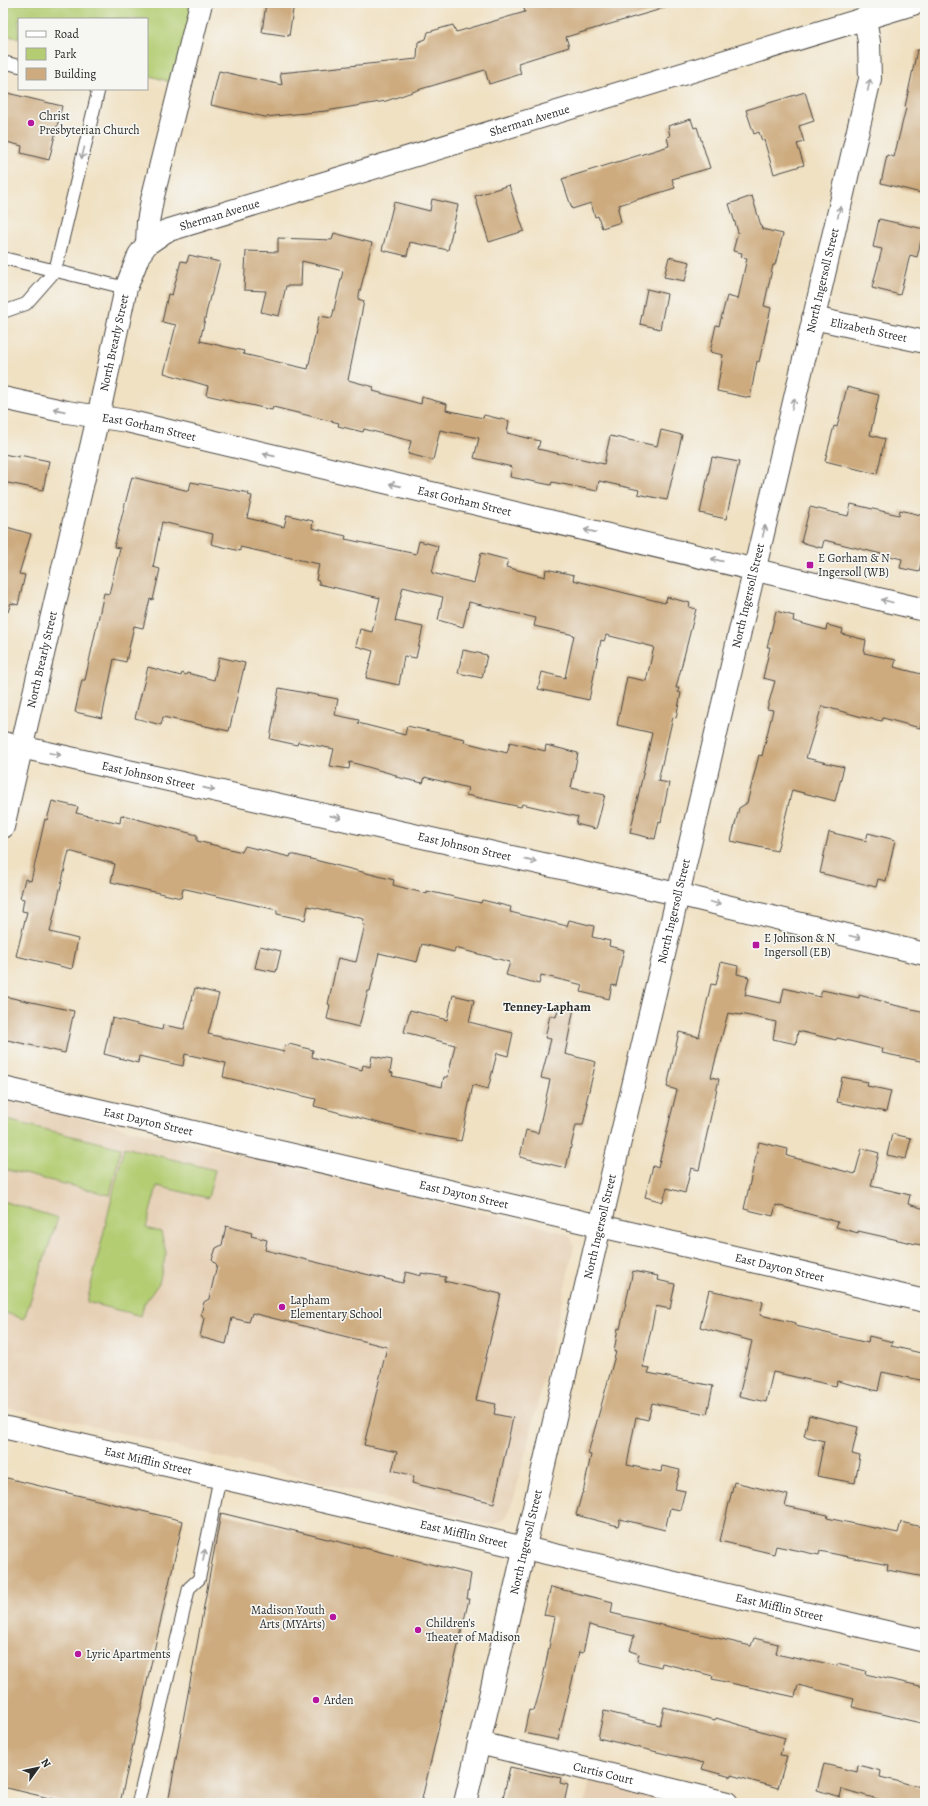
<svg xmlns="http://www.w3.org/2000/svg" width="928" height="1806" font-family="Alegreya,serif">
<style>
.built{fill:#e6d0b5}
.green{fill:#b4cd73;stroke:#707c4f}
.building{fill:#cdab7f}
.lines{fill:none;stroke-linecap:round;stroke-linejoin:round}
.lane-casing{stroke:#494642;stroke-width:14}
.street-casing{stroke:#494642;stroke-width:24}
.secondary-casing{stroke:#494642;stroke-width:24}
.lane{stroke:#fff;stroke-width:12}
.street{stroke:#fff;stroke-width:22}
.secondary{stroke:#fff;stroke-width:22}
.oneway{stroke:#a0a0a0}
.poi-dot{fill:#b5179e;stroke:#f6f6f2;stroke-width:1.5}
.labels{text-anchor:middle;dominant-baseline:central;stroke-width:3.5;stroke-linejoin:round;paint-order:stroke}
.poi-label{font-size:12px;fill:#2b2b2b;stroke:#f6f6f2;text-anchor:start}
.street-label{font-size:12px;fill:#2b2b2b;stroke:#f6f6f2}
.neighbourhood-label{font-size:13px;font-weight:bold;fill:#2b2b2b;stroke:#f6f6f2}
</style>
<rect width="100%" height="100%" fill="#f6f6f2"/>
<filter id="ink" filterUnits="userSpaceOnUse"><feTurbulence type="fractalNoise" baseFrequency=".025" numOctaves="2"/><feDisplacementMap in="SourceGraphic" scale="8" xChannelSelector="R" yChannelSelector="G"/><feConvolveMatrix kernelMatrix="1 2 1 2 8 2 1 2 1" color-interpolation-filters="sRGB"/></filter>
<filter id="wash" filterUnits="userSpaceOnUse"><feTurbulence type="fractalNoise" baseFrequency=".012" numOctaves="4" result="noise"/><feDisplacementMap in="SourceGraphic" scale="16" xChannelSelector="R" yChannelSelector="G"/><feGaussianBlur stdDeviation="0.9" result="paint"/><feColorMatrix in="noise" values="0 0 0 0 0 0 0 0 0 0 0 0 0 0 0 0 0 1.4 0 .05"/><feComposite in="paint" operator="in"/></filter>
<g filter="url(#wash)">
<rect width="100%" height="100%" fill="#f0e1c3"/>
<path class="built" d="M3,1100l542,127 22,7 4,3 3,10 -27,119 -33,133 -9,19 -11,7 -431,-106 -60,-12z
M592,1770l135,33h-142z"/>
<path class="green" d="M3,3h198l-20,82 -34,-10v-56h-128v20l-16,-5z
M3,1119l118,29 -11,47 -107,-26z
M124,1147l91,23 -7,28 -51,-12 -11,42 15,4 5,21 -7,30 -15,21 -3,12 -54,-14z
M3,1201l55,17 -34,101 -21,-7z"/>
<g id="blocks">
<path class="building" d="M266,3h28l-5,33 -27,-4z
M522,3h142l1,5 -99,29 3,10 -51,16 3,11 -32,10 -4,-14 -64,19 -35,12 -60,10 -61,6 -54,-12 8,-34 63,14 -2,-12 137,-14 1,-17 8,-3 2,-7 25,-7 3,7 4,-1 65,-19z
M917,50h8v144l-44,-11 6,-28 7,2 12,-49 -1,-1z
M3,92l59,14 -13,54 -28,-7 1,-7 -19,-5z
M805,92l9,29 -15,5 5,16 -7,2 7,21 -30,9 -10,-34 -2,1 -3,-9 -5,2 -8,-24z
M691,119l3,9 3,-1 13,41 -38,11 3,9 -56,17 1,3 -2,1 3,13 -19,6 -4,-12 -3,1 -4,-14 -19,6 -10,-30 107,-33 -2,-9 3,-1 -2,-10z
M509,185l15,46 -35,11 -14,-46z
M752,196l10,33 21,5 -8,31h-2l-9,41 7,2 -12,54 -2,-1 -7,37 -33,-7 6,-36 -13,-3 6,-27 3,1 8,-30 11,3 9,-41 -6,-1 1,-4 -9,-2 5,-19 -9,-28z
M432,199l26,6 -10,45 -38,-8 -3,14 -25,-6 12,-48 36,9z
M879,219l45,10 -7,28 -7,-2 -10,40 -28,-7 10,-39 -9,-2z
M334,233l38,10 -14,56 6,2 -16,79 26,7 -1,4 48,13 1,-7 25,7 -1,6 37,8 1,-3 25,6 -2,12 33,8 -2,8 66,15 6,-28 47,10 4,-16 21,5 -15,65 -29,-6 1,-4 -40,-9 -2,10 -45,-9 -1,3 -41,-8 2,-10 -38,-9 5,-20 -39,-8 -7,30 -25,-6 3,-13 -47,-12 -1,3 -25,-6 1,-3 -66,-16 -1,3 -66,-15 2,-9 -44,-13 12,-48 -14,-3 6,-28 4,1 9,-34 6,1 2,-7 31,7 -9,34h-1l-10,45 44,10 -1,3 65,15 11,-53 13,2 11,-47 -41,-10 -1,25h-15l-7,30 -18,-4 5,-21 -22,-1 2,-39 32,1v-14l54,2z
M669,257l21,5 -5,19 -21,-4z
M647,289l20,5 -7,35 -20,-5z
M847,387l32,8 -9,40 15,4 -8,35 -52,-13 9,-35 3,1z
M3,454l16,3v-2l30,6 -6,29 -40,-8z
M712,457l27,5 -13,57 -26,-6z
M132,477l57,14 2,-9 58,11 -1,2 4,1 -5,22 37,9 3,-12 26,6 -1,7 34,8 -1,3 71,15 3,-13 19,5 -6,27 42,10 7,-30 27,7 -2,7 39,10 1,-8 28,6 -1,5 92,23 2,-6 23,6 -1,4 7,2 -20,79h3l-1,4 3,1 -5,25 -3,-1 -15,64 11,2 -8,39 -2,-1 -4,18 -25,-6 22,-100 -35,-8 10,-48 19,4 8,-34 -48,-12 -2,6 -3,-1 -12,60 -51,-11 4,-17 23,6 9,-43 -40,-9 2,-8 -67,-16 -6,25 -25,-7 5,-23 -40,-10 -8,34 28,6 -7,31 -12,-2 -5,29 -33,-7 7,-27 -17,-5 4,-17 12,3 8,-34 -61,-14v-3l-3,-1 3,-16 -79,-17v4l-29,-7 2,-10 -51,-12 -9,45 7,2 -7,31 -3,-1 -7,29 -9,-2 -8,36 -12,-3 -12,59 -27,-6 7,-32h3l19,-87 5,1 11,-46 -6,-1z
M851,504l48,11 1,-5 25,6v29l-6,27 -19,-4 2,-9 -78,-19 -2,8 -21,-6 9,-35 38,9z
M3,526l28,8 -12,40 6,1 -7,30 -7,-2 -3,9h-5z
M776,611l18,5 -1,5 33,9 1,-5 16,4 -1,5 24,6 -2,13 32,7 -2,7 31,8v34l-5,19 -37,-10 -1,3 -20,-4 -40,-11 -16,52 38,9 -9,34 -43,-11 -15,61 -46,-10 8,-33 8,-5 12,-48 3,1 11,-46 -6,-1 8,-28 -12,-3 7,-31h-3z
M463,650l24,5 -5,23 -24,-5z
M219,657l26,6 -16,68 -66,-14 -2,8 -26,-7 13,-51 33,9 1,-3 4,2 1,-2 27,7z
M279,688l59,11 -3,16 24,5 -1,3 47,12 2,-9 58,13 -1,3 43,11 3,-11 35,9 1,-6 32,8 -7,35 34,7 -9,34 -20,-5 2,-7 -56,-13 -1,3 -55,-12 2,-7 -43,-11 -2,6 -27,-6v-2l-46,-13 -1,7 -19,-3 4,-17 -36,-7 -1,3 -27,-6z
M52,801l26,6 -2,6 44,10 1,-8 76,20v6l45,11 3,-6 45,11 1,-3 103,26 -1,5 34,9v-3l54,12 1,-3 29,7 -1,5 57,14 2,-6 25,6 -2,11 18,4 -1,5 15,4 -8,36 -4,-1 -3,14 -28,-7 2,-7 -42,-10 -2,9 -33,-9 4,-13 -55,-14 -1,4 -32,-8 -5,18 -38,-9 -9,38h-2l-9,36 -32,-8 3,-14 -2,-1 10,-46 18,4 9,-37h-2l1,-6 -56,-13 -3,14 -28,-6v-4l-91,-21h-3l-2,9 -70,-16 4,-18 -46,-13 -19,81 28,7 -6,30 -56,-13 11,-44 -5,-1 2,-12 -4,-1 5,-19 6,2 14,-62 2,1z
M829,832l37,9 2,-8 27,7 -9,41 -8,-2 -2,8 -56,-14z
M260,946l21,5 -5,21 -21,-4z
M721,962l17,4 -1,8 12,3 -4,18 36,8 3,-15 36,9 2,-7 37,8v-3l26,7v1l40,9v50l-43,-9 1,-4 -46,-11 -1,2 -38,-9 -2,13 -23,-5 3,-17 -35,-8v1l-13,-2 -17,64 8,2 -20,91 -8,-2 -6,25 -18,-5 -4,14 -18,-5 8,-31 5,2 19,-78 -10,-3 12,-55 20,5 12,-53 5,1z
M195,988l24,6 -11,40 76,18 1,-7 3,1 1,-2 24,6 -1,7 50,13 1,-5 7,2 2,-11 20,4 -2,12 3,1 -1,3 50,11 2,-10h4l7,-32 -51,-13 6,-22 37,10 6,-25 21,5 -5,22 44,11 -5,23 -11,-3 -9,36 -15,-4 -12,56 -40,-7 -107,-28 2,-7 -93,-22 3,-14 -41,-9 -2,12 -44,-10 -1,7 -34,-9 8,-36 50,12 1,-5 21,4z
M3,996l71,15 -9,42 -62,-14z
M559,1005l15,3 -9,46 31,8 -10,41h2l-5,22h-7l-10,43 -46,-11 6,-27 12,3 12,-53 -9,-2 10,-39 -6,-1 5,-23 6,2z
M842,1077l26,5 -1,4 24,5 -5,21 -49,-10z
M892,1134l19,4 -5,21 -19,-4z
M759,1142l29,7 -1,7 68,18 7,-26 17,5 -8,33 39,9 -2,9 17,5v37l-67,-15v2l-22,-6 2,-5 -62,-17 -3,11 -29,-7z
M226,1226l26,7 -1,3 16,4 -2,10 138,33 3,-11 15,4v-3l25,4 -2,4 57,13 -25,106 20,4 -2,10 19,4 -19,85 -82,-20 2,-7 -22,-6 5,-18 -33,-7 23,-98 -135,-34 -3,9 -17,-4 -6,26 -26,-7 4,-19 -3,-4 3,-12 5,-3 8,-34 -5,-5 4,-12 6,-3z
M633,1271l25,5 -1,4 18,4 -5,25 -14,-3 -13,61 7,1 -2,5 65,13 -6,28 -55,-11 -4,17 -12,-3 -9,48 34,7 1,-6 18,4 -5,19 10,2 -5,19 -10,-2 -5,22 -45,-11 -2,7 -42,-11 6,-22h1l8,-38 -3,-1 2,-8 26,-94h-2l4,-24 2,1z
M709,1290l54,12 -3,13 36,8v3l72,17 1,-7 24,6 -2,4 34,8v27l-43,-9 -4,19 -41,-10 -1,5 -63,-14 -7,30 -27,-6 13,-55 -52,-14z
M809,1415l49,12 -6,27 8,2 -5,27 -38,-7 7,-35 -20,-5z
M3,1477l180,44 -63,282h-50l-67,-16z
M734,1482l54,13 -3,11 43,9 -1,3 71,15 3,-11 24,6v49l-38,-7 1,-5 -68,-14 -1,4 -43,-9 -2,8 -54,-13z
M221,1513l250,61 -4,25h2l-48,204 -14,-3 -1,3h-238z
M551,1587l62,15 -2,11 140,33 3,-8 24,6 -2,10 36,8v-2l25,6v-2l29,7 -1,3 60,13v37l-73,-17 2,-8 -56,-14 -3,12 -83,-18 1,-3 -51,-13 -1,4 -24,-6 2,-7 -9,-3 4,-15 -45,-11 -6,28 -4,-1 -21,88 -34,-7 5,-23 5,1 8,-28 13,-66 -11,-2z
M664,1707l51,13 1,-2 69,20 -5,17 7,1 -9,32 -47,-13v2l-29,-8 2,-6 -106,-25 6,-27 56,14z
M824,1764l33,8 1,-7 23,6 -1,6 45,11v15h-45l1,-3 -39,-11 -2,8 -23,-7z
M510,1767l51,11 -1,5 8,2 -4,18h-62z"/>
</g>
</g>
<g filter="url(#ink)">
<use href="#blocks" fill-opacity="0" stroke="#494642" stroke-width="1"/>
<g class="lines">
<g class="lane-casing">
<path id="lane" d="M3,62l16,4
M3,258l123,30
M3,312l23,-8 29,-33 43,-179 -2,-3
M138,1803l51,-215 10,-9 21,-102"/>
</g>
<g class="street-casing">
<g id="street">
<path d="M147,244l1,-22 4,-22 49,-197"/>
<path id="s1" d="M813,318l112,24"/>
<path id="s2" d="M3,827l95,-410"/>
<path id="s3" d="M3,1088l922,213"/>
<path id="s4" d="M3,1427l922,214"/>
<path id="s5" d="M479,1743l248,60"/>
<path id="s6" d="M465,1803c134,-575 269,-1150 405,-1724l-1,-37 -4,-24"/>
</g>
</g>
<g class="secondary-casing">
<g id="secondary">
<path id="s7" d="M3,398l64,14 60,9 798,189"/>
<path id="s8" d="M98,417l28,-129 13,-33 8,-11 19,-13 750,-228"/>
<path id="s9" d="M3,743l674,151 248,60"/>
</g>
</g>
<use href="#lane" class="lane"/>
<use href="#street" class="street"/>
<use href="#secondary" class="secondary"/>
</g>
<defs><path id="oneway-shaft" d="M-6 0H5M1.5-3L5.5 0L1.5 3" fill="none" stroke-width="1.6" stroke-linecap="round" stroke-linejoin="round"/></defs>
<g class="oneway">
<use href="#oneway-shaft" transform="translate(869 85) rotate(-77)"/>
<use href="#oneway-shaft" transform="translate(83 153) rotate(104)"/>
<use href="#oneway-shaft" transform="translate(839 212) rotate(-77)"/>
<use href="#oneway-shaft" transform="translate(793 404) rotate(-77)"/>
<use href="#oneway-shaft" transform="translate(59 410) rotate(-167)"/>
<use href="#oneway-shaft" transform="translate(269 455) rotate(-167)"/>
<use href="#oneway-shaft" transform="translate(395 485) rotate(-167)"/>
<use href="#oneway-shaft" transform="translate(590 531) rotate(-167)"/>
<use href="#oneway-shaft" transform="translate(764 531) rotate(-77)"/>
<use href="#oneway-shaft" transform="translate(717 560) rotate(-167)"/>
<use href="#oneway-shaft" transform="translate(887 601) rotate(-166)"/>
<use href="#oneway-shaft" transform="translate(55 754) rotate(12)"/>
<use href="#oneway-shaft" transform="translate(209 789) rotate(13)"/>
<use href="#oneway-shaft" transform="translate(336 817) rotate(13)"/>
<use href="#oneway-shaft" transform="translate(531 861) rotate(13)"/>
<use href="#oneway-shaft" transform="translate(715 903) rotate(14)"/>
<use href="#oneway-shaft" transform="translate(855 937) rotate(14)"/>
<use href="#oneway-shaft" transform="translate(204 1555) rotate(-79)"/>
</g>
</g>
<g class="poi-dot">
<circle cx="31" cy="123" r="4"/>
<rect x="806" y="561" width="8" height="8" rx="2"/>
<rect x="752" y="941" width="8" height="8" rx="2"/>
<circle cx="282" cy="1307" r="4"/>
<circle cx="333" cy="1617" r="4"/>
<circle cx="418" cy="1630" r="4"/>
<circle cx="78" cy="1654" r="4"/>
<circle cx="316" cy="1700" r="4"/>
</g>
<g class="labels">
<g class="poi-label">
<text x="39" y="116">Christ<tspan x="39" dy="14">Presbyterian Church</tspan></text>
<text x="818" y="558">E Gorham &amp; N<tspan x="818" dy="14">Ingersoll (WB)</tspan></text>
<text x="764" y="938">E Johnson &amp; N<tspan x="764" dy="14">Ingersoll (EB)</tspan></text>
<text x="290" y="1300">Lapham<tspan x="290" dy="14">Elementary School</tspan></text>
<text x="325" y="1610" text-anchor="end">Madison Youth<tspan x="325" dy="14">Arts (MYArts)</tspan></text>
<text x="426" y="1623">Children's<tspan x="426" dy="14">Theater of Madison</tspan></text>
<text x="86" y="1654">Lyric Apartments</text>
<text x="324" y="1700">Arden</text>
</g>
<g class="street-label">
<text stroke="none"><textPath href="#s8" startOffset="584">Sherman Avenue</textPath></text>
<text stroke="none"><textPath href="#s8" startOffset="260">Sherman Avenue</textPath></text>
<text stroke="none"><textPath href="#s6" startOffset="1564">North Ingersoll Street</textPath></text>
<text stroke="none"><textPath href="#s1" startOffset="57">Elizabeth Street</textPath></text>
<text stroke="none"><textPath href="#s8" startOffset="76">North Brearly Street</textPath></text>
<text stroke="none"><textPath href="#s7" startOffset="149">East Gorham Street</textPath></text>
<text stroke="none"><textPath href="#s7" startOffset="473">East Gorham Street</textPath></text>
<text stroke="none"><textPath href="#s6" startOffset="1240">North Ingersoll Street</textPath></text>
<text stroke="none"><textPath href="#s2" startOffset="172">North Brearly Street</textPath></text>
<text stroke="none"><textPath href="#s9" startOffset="149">East Johnson Street</textPath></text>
<text stroke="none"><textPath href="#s9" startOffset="473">East Johnson Street</textPath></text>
<text stroke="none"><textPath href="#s6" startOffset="916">North Ingersoll Street</textPath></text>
<text stroke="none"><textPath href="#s3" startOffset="149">East Dayton Street</textPath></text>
<text stroke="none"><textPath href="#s3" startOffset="473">East Dayton Street</textPath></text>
<text stroke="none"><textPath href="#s6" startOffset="592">North Ingersoll Street</textPath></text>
<text stroke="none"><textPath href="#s3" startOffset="797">East Dayton Street</textPath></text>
<text stroke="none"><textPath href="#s4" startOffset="149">East Mifflin Street</textPath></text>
<text stroke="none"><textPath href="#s4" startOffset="473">East Mifflin Street</textPath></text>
<text stroke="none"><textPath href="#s6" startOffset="268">North Ingersoll Street</textPath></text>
<text stroke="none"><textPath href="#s4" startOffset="797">East Mifflin Street</textPath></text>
<text stroke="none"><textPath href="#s5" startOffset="128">Curtis Court</textPath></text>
</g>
<g class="neighbourhood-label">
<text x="547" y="1006">Tenney-Lapham</text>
</g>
</g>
<rect width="928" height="1806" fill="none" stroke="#f6f6f2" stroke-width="16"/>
<rect x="18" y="18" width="130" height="72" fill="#f6f6f2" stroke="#a5a5a2"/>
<rect x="26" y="31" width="20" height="6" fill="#ffffff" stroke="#a5a5a2"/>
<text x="54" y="38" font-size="12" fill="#2b2b2b">Road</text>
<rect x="26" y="48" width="20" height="12" fill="#b4cd73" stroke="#a5a5a2"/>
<text x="54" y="58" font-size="12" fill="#2b2b2b">Park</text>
<rect x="26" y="68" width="20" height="12" fill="#cdab7f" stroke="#a5a5a2"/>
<text x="54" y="78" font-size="12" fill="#2b2b2b">Building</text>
<g transform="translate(38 1768) rotate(57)" stroke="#f6f6f2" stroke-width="3" paint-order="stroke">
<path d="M0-3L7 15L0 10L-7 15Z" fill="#2b2b2b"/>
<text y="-6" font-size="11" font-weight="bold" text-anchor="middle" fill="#2b2b2b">N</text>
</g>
</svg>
